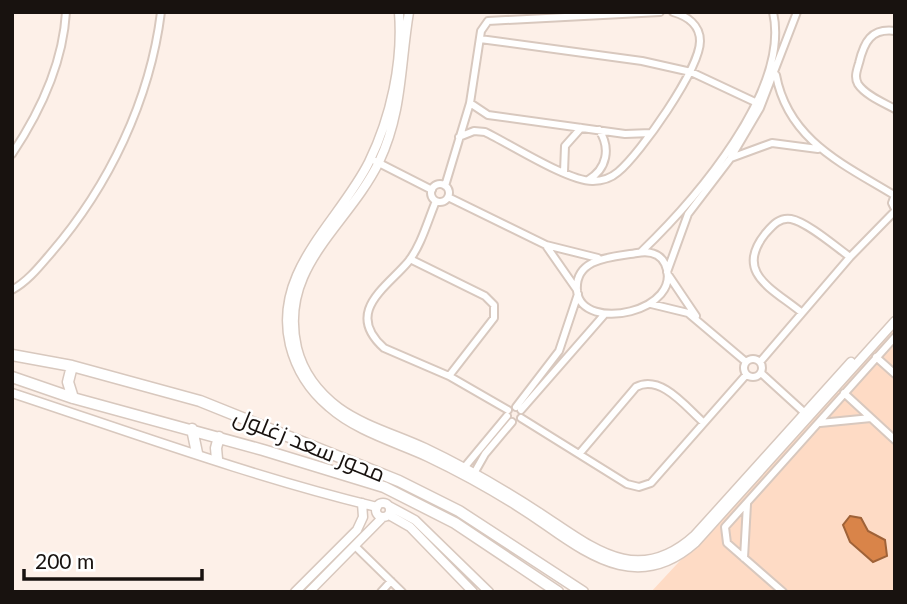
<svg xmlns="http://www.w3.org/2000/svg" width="907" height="604" font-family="Lato,Cairo,sans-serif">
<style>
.green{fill:#fedbc5}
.water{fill:#d98449;stroke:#9f6238;stroke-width:2}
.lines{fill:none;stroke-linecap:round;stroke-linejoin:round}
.minor-casing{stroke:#d8c8be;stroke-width:10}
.tertiary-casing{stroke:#d8c8be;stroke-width:11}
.secondary-casing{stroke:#d8c8be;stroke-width:13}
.minor{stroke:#fff;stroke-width:6}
.tertiary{stroke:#fff;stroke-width:8}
.secondary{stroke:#fff;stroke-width:10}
.labels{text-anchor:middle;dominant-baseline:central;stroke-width:5;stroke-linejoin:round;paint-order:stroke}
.street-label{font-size:23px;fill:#18120f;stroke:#fff}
</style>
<rect width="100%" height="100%" fill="#fdf0e8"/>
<path class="green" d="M895,329v263h-244z"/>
<path class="water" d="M850,516l11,2 7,13 17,9 2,16 -14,6 -23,-20 -7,-17z"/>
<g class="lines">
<g class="minor-casing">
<path id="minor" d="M895,31c-24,-3 -31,11 -36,32 -2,7 -5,14 -1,21 7,11 26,19 37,25
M480,39l162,22 49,11 64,30
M776,75c12,65 67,89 118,120
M470,103l18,12 137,19 26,-1
M459,137l15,-6 11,1c25,12 84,50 108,49 9,0 18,-3 25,-9 22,-18 82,-103 82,-131 0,-16 -13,-25 -27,-29
M12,154c28,-42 51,-91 54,-142
M731,158l41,-15 46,6
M375,161l57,29
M564,172l1,-26 16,-18
M588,180c19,-11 23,-32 11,-50
M431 193a9 9 0 1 1 18 0a9 9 0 1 1-18 0Z
M445,186l25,-83 11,-72 7,-10 172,-9
M895,195l-3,8 3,6
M448,197l98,48 52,13
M436,201c-8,19 -15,45 -28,61 -22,26 -64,50 -24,86l65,28 59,34
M547,247l30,43
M641,252c53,-51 150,-161 132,-240
M637,253c11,-2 23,0 28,11 21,47 -83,70 -88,27 -3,-34 37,-34 60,-38z
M410,259l75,37 9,9v13l-45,58
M667,272l21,-58 42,-55 30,-51 37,-96
M669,276l27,40
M12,290c16,-9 27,-23 39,-37 58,-67 99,-153 110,-241
M651,304l37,9 58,49
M801,312c-28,-23 -67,-39 -36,-78 7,-8 14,-17 26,-15 16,3 45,28 59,38
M876,357l19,17
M744 368a9 9 0 1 1 18 0a9 9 0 1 1-18 0Z
M760,362l90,-105 45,-46
M761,373l45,41
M844,393l51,47
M516,407l43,-56 19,-57
M521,410l83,-95
M521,418l106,66 12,3 12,-4 95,-108
M820,423l51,-5
M580,453l56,-66c25,-13 50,20 67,35
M463,469l44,-53
M472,477l13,-23 27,-32
M355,546l47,46
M744,558l3,-54
M381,592l10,-11
M783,592l-56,-49 -2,-16 170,-190"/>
</g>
<g class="tertiary-casing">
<path id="tertiary" d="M399,12c4,50 -8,105 -30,150 -30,60 -97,109 -79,183 6,24 20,46 39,62 27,24 66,35 99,50 42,20 82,43 119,69 48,34 95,64 148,17l200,-222
M409,12c-9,53 -6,99 -30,150 -32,65 -101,105 -82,186 6,24 22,45 42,60 25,18 58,27 86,40 40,19 78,41 115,65 52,34 97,75 155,22l156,-173
M12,393c121,40 241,84 365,114
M376 510a7 7 0 1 1 14 0a7 7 0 1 1-14 0Z
M389,506l26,14 74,72
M389,515l21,12 63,65
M295,592l62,-62 6,-13 -1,-14
M309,592l73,-74"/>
</g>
<g class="secondary-casing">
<path id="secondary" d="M12,355l60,11 128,35 199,80 60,30 124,81
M72,366l-4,16 5,16
M12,377l61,21 190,52 121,37 71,36 103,69
M192,429l5,24
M217,459l-1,-11 3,-11"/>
</g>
<use href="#minor" class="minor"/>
<use href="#tertiary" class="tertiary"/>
<use href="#secondary" class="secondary"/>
</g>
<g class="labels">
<g class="street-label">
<text transform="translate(310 444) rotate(22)">محور سعد زغلول</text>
</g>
</g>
<rect width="907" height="604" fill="none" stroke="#18120f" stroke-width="28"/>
<path d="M24 569v10h178v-10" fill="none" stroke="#18120f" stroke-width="3.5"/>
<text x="35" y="569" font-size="21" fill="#18120f" stroke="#ffffff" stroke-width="5" paint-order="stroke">200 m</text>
</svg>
